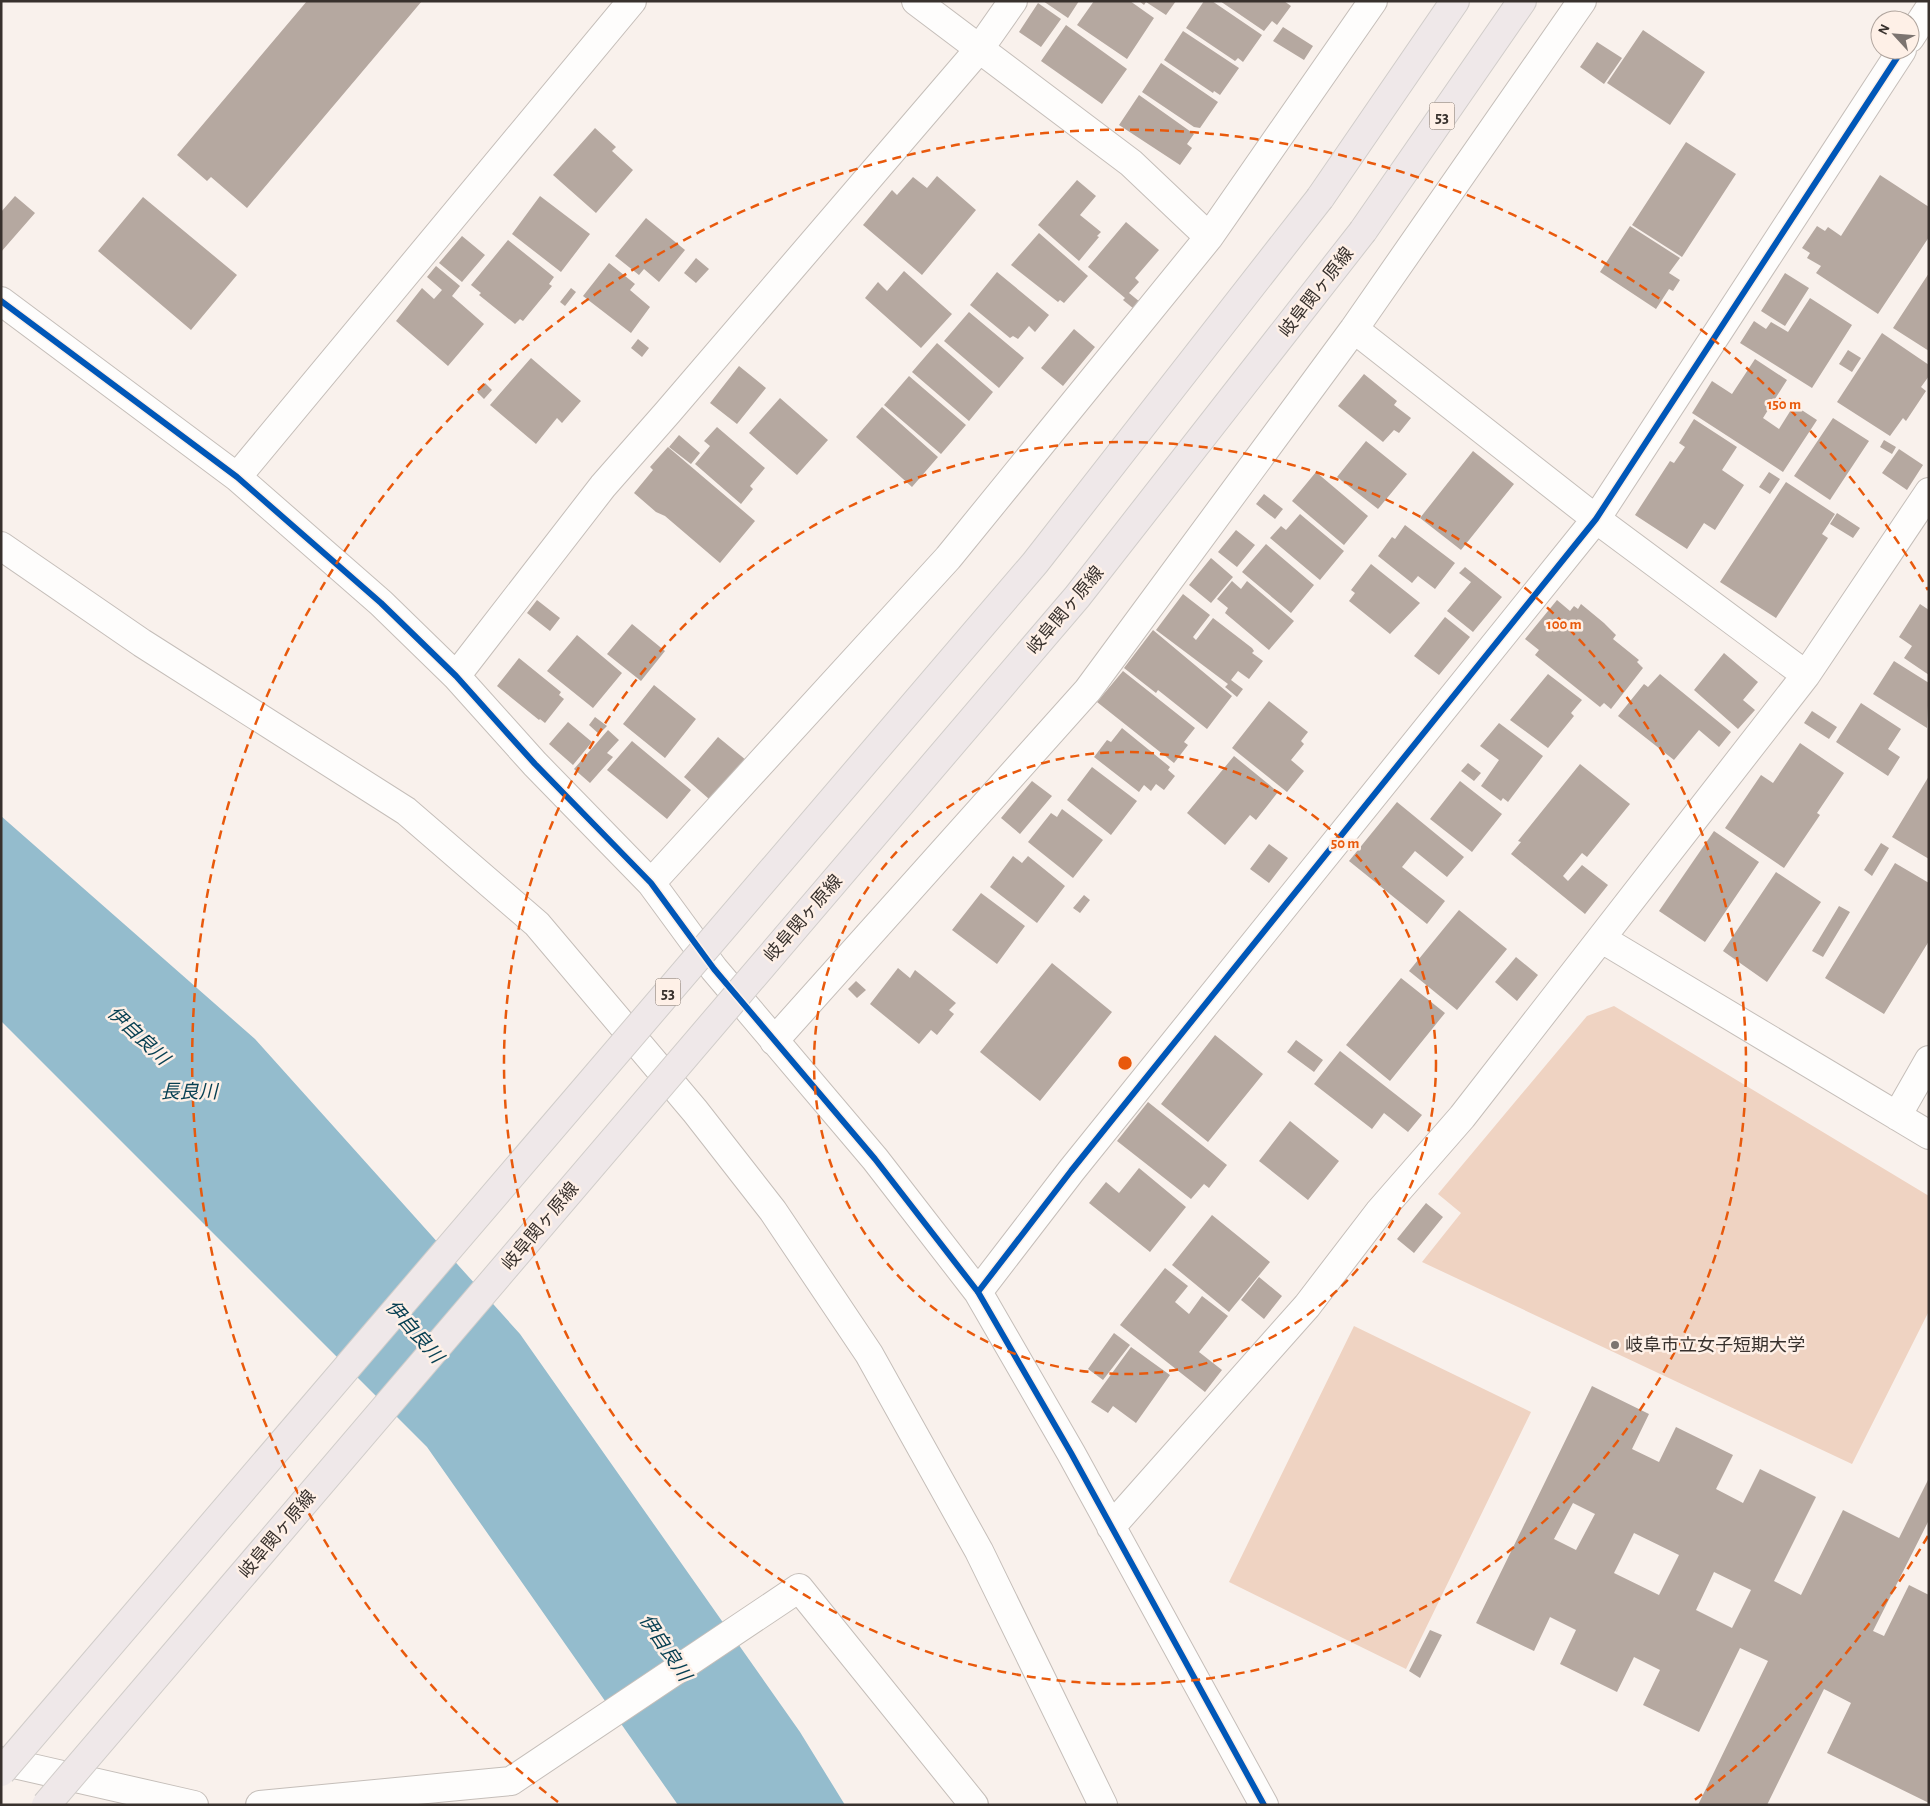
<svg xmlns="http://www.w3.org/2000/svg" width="1930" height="1806" font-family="'Alegreya Sans','Noto Sans JP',sans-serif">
	<rect width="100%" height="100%" fill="#f9f1ec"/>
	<path fill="#efd3c2" d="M1614,1006l315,190v115l-77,153 -430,-202 39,-49 -23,-19 149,-178z
		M1354,1326l177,86 -125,257 -177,-87z"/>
	<path fill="#94bccd" d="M1,816l254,223 265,295 280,398 45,73h-167l-251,-358 -426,-426z"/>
	<path fill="#b5a8a0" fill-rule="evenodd" d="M307,1h115l-175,207 -36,-31 -4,4 -30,-26z
		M1043,1h36l-11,17z
		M1094,1h36l24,17 -27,41 -50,-34z
		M1139,1h37l-10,14 -20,-13 -2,3z
		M1204,1h8l50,34 -19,27 -5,-4 -3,3 -49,-33z
		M1220,1h64l7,5 -14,19 -5,-4 -8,10z
		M1038,3l23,16 -20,28 -22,-15z
		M1066,25l61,44 -25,35 -61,-43z
		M1283,27l30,19 -9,14 -31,-19z
		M1643,30l62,42 -35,53 -63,-42z
		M1183,31l56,37 -19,27 -6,-4 -1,2 -49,-33z
		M1597,42l25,16 -18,26 -24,-17z
		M1161,63l57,39 -18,26 -6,-1 -52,-35z
		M1139,95l55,39 -7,10 5,4 -12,17 -61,-40z
		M595,128l21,19 -4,4 21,19 -37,43 -43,-38z
		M1686,142l50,32 -54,83 -50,-32z
		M1880,175l49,32v30l-51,77 -62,-41 5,-7 -14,-8 3,-5 -8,-5 15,-22 8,5 3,-4 13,9z
		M937,176l39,34 -54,65 -59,-50 29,-35 5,5 16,-18 14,11z
		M1077,180l19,16 -16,19 21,17 -4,4 2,1 -20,24 -41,-36z
		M15,196l20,17 -34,39v-40z
		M540,196l50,38 -29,38 -49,-38z
		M143,197l94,78 -46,55 -93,-79z
		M646,218l39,32 -26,32 -15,-13 -5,6 -24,-19z
		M1126,222l33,28 -24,28 4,4 -10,11 11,9 -6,7 -11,-9 2,-2 -37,-31z
		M1630,226l50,32 -11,15 11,7 -7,11 -4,-2 -13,20 -56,-37z
		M1039,233l49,43 -24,27 -4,-3 -2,2 -47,-37z
		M462,236l23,19 -23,27 -23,-19z
		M508,240l46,37 -5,7 3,2 -29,35 -3,-2 -5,5 -36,-29 2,-2 -10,-8z
		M696,258l13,11 -13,14 -12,-10z
		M609,263l26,21 -5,6 20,17 -19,26 -48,-37z
		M436,266l24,20 -8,10 32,28 -36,42 -52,-45 26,-33 12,11 8,-9 -15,-13z
		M904,271l48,43 -31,34 -56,-50 13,-16 9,9z
		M997,272l52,43 -14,17 -6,-6 -11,13 -5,-3 -3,2 -40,-33z
		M1785,273l24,15 -24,38 -24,-15z
		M1929,273v78l-36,-23z
		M571,288l5,4 -11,14 -5,-4z
		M1810,298l42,27 -40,63 -72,-45 14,-22 12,8 5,-7 17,10z
		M969,312l55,46 -25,30 -55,-47z
		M1074,329l21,18 -32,39 -22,-18z
		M1882,333l47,32v11l-8,11 5,4 -20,30 -3,-3 -13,18 -53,-34z
		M638,339l11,9 -7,9 -11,-9z
		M937,343l56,49 -24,29 -57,-49z
		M1848,350l13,8 -9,14 -13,-8z
		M531,358l50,43 -19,22 -5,-5 -21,26 -46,-39z
		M1755,359l32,21 -24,38 16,11 15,-24 23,15 -34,52 -91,-59 20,-32 20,13z
		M739,366l27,22 -29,36 -27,-21z
		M1364,374l33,27 -3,4 17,13 -12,15 -5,-3 -11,12 -45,-36z
		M909,376l57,49 -25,29 -57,-49z
		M485,383l7,7 -8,9 -7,-7z
		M780,398l48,42 -31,35 -48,-42z
		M882,407l56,50 -26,30 -56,-50z
		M1833,418l36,23 -39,59 -36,-24z
		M1694,419l43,28 -15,23 22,15 -29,45 -11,-7 -17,26 -52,-34 35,-54 4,2 11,-16 -6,-4z
		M717,427l48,41 -15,18 3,3 -12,15 -46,-40 15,-18 -6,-5z
		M679,435l21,18 -9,11 -22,-17z
		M1884,440l12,7 -4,7 -12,-7z
		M1366,441l41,33 -29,35 -41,-32z
		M668,447l87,74 -35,42 -55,-47 -9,-4 -22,-19 19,-23 -3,-3z
		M1899,449l24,16 -16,25 -25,-17z
		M1473,451l41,33 -53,66 -41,-32z
		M1316,472l52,44 -24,29 -52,-44z
		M1769,472l11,7 -10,15 -11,-7z
		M1786,482l49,32 -13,20 6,4 -52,80 -56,-36z
		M1264,494l19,15 -8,10 -19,-15z
		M1837,513l23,15 -7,10 -23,-14z
		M1300,514l44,37 -24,29 -50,-42 11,-12 5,4z
		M1405,525l50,38 -20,26 -17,-13 -6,7 -34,-27 14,-19 3,2z
		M1236,530l19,15 -18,22 -19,-15z
		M1266,544l48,41 -23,28 -49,-41z
		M1211,558l22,19 -22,26 -22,-18z
		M1371,564l49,39 -30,31 -41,-33 6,-8 -4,-3z
		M1465,567l37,30 -29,35 -26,-21 24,-29 -12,-9z
		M1232,581l9,8 6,-8 47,40 -25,29 -44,-37 3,-5 -11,-9z
		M1183,594l27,21 -17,22 3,3 17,-22 39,30 2,3 -2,2 11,8 -14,18 -11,-8 -7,9 12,9 -6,8 -12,-10 3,-3 -72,-54z
		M537,600l23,18 -10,13 -23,-18z
		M1557,600l13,11 4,-5 4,3 3,-5 23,19 12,12 -3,4 26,21 -2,2 6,6 -32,41 -7,-6 -4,4 -65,-52 4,-5 -14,-11z
		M1920,604l9,6v65l-25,-17 8,-12 -13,-9z
		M1445,617l25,20 -31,38 -25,-19z
		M632,624l33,27 -24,30 -34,-27z
		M1153,630l79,66 -25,33 -49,-39 -2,3 -32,-25z
		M577,635l45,38 -29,35 -46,-37z
		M1724,653l34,29 -15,18 12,10 -17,19 -44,-39z
		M519,658l42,34 -2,3 5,4 -19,24 -5,-4 -1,1 -42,-34z
		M1894,661l35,22 -2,45 -54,-34z
		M1123,671l72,57 -11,14 4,3 -14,18 -77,-61z
		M1548,674l34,26 -11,13 3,3 -26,32 -38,-28z
		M1660,674l71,58 -12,15 -20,-17 -25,30 -56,-44 26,-32 4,3z
		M654,685l42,34 -31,39 -42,-34z
		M1269,701l39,31 -7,9 3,3 -13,16 13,11 -17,21 -55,-44z
		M1861,703l40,26 -13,20 12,8 -12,19 -52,-34z
		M1812,711l25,16 -8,12 -25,-16z
		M595,717l12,9 -8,8 -10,-9z
		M568,722l24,20 -19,23 -24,-21z
		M1499,723l44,33 -35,46 -5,-4 -2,3 -20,-15 18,-26 -19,-14z
		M1122,728l48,39 -2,3 7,6 -11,14 -8,-6 -5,7 -7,-6 -5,7 -45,-35 13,-17 4,2z
		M608,730l11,10 -12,13 6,4 -23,26 -16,-14z
		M718,737l34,28 -35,41 -33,-29z
		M632,741l59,49 -24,29 -60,-49z
		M1800,743l44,30 -27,40 3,2 -36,53 -59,-40 36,-53 12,8z
		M1234,756l44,36 -22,28 -6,-5 -25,30 -38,-32z
		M1468,763l13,10 -7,8 -13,-10z
		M1580,764l50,40 -43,53 -5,-4 -19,23 5,5 14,-16 26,20 -23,29 -74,-60 10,-12 -3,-1z
		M1092,767l45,34 -26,34 -44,-35z
		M1929,776v83l-37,-22z
		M1032,781l20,15 -32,38 -19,-16z
		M1460,781l42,33 -30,38 -42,-33z
		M1397,802l67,55 -17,20 -32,-26 -13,16 43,34 -18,23 -78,-63z
		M1062,809l41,31 -30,38 -45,-36 23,-29 6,4z
		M1714,831l45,31 -54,80 -46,-31z
		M1881,843l8,5 -17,28 -8,-6z
		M1269,844l19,14 -19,25 -19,-14z
		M1013,856l9,7 6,-7 37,30 -28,37 -47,-36z
		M1895,863l34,20v58l-45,73 -59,-36z
		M1776,872l45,30 -54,80 -44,-31z
		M981,893l44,33 -28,38 -45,-34z
		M1084,895l6,5 -10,13 -7,-5z
		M1839,906l11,6 -27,45 -11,-6z
		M1459,910l48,39 -50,61 -48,-39z
		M1516,957l22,18 -21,26 -22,-19z
		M1052,963l60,49 -72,89 -60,-49z
		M898,968l12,10 5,-8 41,33 -7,7 5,4 -17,21 -6,-5 -12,14 -49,-40z
		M1401,978l44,35 -55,68 -44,-36z
		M856,981l10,9 -9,8 -9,-9z
		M1215,1035l48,39 -55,68 -47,-38z
		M1296,1040l27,20 -9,12 -27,-20z
		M1340,1051l82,64 -14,17 -24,-19 -12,16 -58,-45z
		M1148,1102l79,63 -18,23 -5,-4 -13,15 -74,-58z
		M1290,1121l49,40 -31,39 -49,-39z
		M1139,1168l47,39 -36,45 -61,-49 17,-21 13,11z
		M1426,1203l17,14 -29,36 -17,-14z
		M1212,1215l58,47 -41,50 -57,-47z
		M1165,1268l23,18 -13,16 14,12 13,-18 26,20 -29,36 23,18 -17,22 -85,-67z
		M1259,1277l23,19 -18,23 -23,-19z
		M1114,1333l16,12 -27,35 -15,-11z
		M1131,1347l39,28 -34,48 -23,-17 -5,7 -17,-11z
		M1592,1386l57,28 -17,35 27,13 17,-35 57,28 -17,34 27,14 17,-34 56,28 -42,84 27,14 42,-85 56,28 30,-60v42l-56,111 11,5 25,-51 20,10v208l-102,-50 24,-50 -27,-14 -57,116h-69l70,-144 -28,-13 -41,84 -56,-27 17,-35 -26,-13 -17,35 -57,-28 16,-34 -26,-13 -16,34 -58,-28zM1573,1503l22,11 -19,36 -22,-11zM1634,1533l45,22 -20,40 -45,-22zM1714,1572l37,18 -19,38 -36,-18z
		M1430,1630l12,5 -22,43 -11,-7z"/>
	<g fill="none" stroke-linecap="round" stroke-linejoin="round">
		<g stroke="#c5beb9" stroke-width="30">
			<path id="street" d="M916,1l215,162 78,74
				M1910,38l19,-29
				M1,301l236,176 144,126 75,73 79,88 116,119 63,86 161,190 103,133 93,161 193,352
				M1354,329l242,190 210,156
				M237,477l395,-476
				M1,546l141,97 264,168 131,113 158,187 78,100 96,143 110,197 124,254
				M456,676l147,-190 65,-74 312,-364 33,-47
				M651,883l297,-325 261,-321 164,-236
				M1602,939l327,196
				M774,1041l314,-351 266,-361 228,-328
				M1897,1116l32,-56
				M978,1292l93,-121 525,-652 306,-469
				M1111,1527l196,-221 72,-94 83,-95 344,-442 123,-183
				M1,1761l193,44
				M260,1805l251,-24 288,-193 175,217"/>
		</g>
		<g stroke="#d1cdca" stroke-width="30">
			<path id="primary" d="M1320,198l135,-197
				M1363,231l159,-230"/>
		</g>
		<use href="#street" stroke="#fefdfc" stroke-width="28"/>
		<use href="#primary" stroke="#efe8e9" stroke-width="28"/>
		<g stroke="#d1cdca" stroke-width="30" stroke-linecap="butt">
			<path id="primary-bridge" d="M1,1772l1034,-1209 285,-365
				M46,1805l1031,-1208 286,-366"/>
		</g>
		<use href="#primary-bridge" stroke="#efe8e9" stroke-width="28"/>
		<g stroke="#fef0e7" stroke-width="9">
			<path id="cycleway" d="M1,301l236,176 144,126 75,73 79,88 116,119 63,86 161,190 103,133 93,161 193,352
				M978,1292l93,-121 525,-652 306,-469"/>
		</g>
		<use href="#cycleway" stroke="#0057b8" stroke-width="6"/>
	</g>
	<g fill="none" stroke="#e8590c" stroke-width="2.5" stroke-dasharray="9 6">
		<circle cx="1125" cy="1063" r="311"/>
		<circle cx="1125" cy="1063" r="621"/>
		<path d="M1928 1536A932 932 0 0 1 1692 1802M558 1802A932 932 0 1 1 1928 590"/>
	</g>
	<circle fill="#7c7470" stroke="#fef0e7" stroke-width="2" cx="1615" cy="1345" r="5"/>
	<g text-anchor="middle" stroke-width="5" stroke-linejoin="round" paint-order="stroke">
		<g fill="#fef0e7" stroke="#736a65" stroke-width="1">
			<rect x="1429.5" y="102.5" width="25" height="27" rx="4"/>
			<rect x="655.5" y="978.5" width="25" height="27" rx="4"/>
		</g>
		<g font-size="16" font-weight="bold" fill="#38312d">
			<text x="1442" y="122">53</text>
			<text x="668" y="998">53</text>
		</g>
		<g font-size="18" fill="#38312d" stroke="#fef0e7">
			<text transform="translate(1316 292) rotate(-52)" y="6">岐阜関ヶ原線</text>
			<text transform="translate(1065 610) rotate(-50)" y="6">岐阜関ヶ原線</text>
			<text transform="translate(803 918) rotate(-49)" y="6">岐阜関ヶ原線</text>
			<text transform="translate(540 1226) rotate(-50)" y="6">岐阜関ヶ原線</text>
			<text transform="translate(277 1534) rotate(-50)" y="6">岐阜関ヶ原線</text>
		</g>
		<g font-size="18" fill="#38312d" stroke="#fef0e7" text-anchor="start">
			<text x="1625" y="1351">岐阜市立女子短期大学</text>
		</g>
		<g font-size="19" font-style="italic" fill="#063f52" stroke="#fef0e7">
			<text transform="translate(139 1035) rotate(43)" y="7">伊自良川</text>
			<text x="189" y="1098">長良川</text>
			<text transform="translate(415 1331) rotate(49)" y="7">伊自良川</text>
			<text transform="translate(666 1647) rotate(56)" y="7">伊自良川</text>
		</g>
	</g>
	<circle cx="1125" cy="1063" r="8" fill="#e8590c" stroke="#fef0e7" stroke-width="2.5"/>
	<g font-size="15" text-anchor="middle" font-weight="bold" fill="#e8590c" stroke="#fef0e7" stroke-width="5" stroke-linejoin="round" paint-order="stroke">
		<text x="1784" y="409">150 m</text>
		<text x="1564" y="629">100 m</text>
		<text x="1345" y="848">50 m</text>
	</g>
	<rect width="1930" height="1806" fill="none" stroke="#38312d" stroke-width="5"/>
	<g transform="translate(1895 35) rotate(296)"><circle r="24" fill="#fef0e7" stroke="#afa49d"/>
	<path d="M0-4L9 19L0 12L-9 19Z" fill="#7c7470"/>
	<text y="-8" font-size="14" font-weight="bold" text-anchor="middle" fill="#38312d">N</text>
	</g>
</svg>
